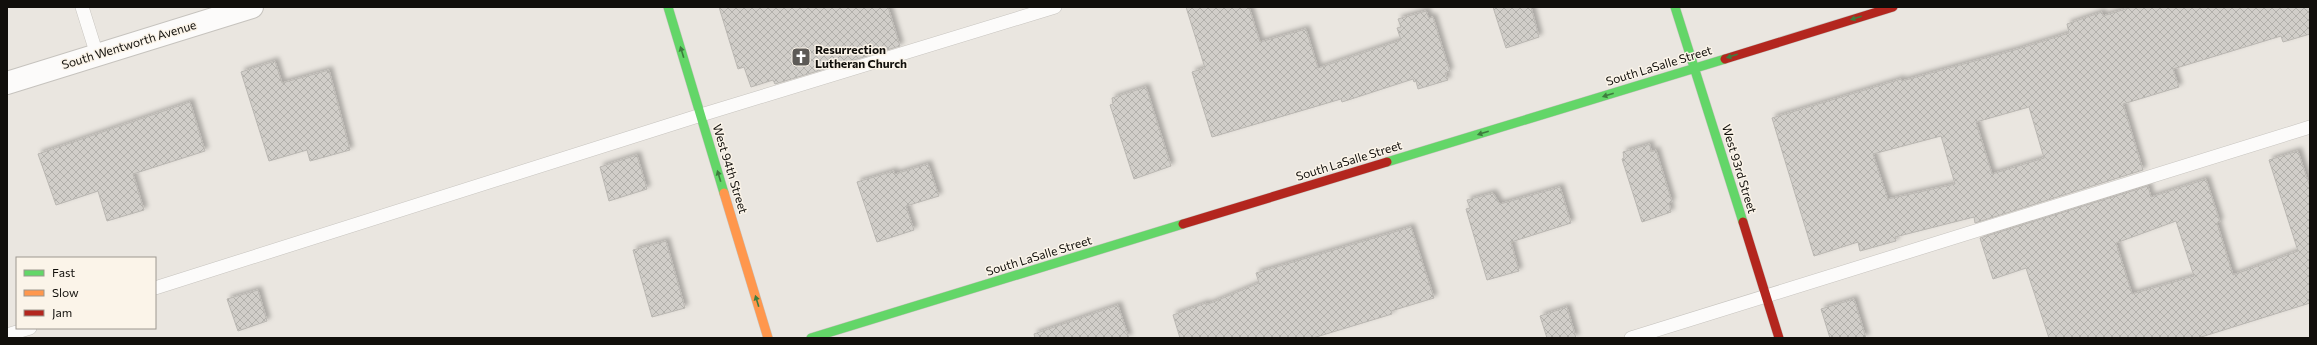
<svg xmlns="http://www.w3.org/2000/svg" width="2317" height="345" font-family="Commissioner,sans-serif">
	<defs>
		<pattern id="building-cross-hatch" width="8" height="8" patternUnits="userSpaceOnUse"><rect width="8" height="8" fill="#d1cec9"/><path d="M0 0l8 8M0 8l8-8" fill="none" stroke="#b2b0ab"/></pattern>
		<filter id="shadow"><feDropShadow dx="3.5" dy="-3.5" stdDeviation="2" flood-color="#0004"/></filter>
	</defs>
	<rect width="100%" height="100%" fill="#eae6e0"/>
	<path fill="url(#building-cross-hatch)" stroke="#bab7b2" fill-rule="evenodd" filter="url(#shadow)" d="M719,7h169l12,39 -125,38 -2,-4 -22,7 -7,-20 -6,2z
		M1186,7h63l11,35 46,-13 12,39 83,-28 -4,-12 4,-1 -3,-8 28,-8 3,7 4,-1 17,55 -5,1 3,7 -30,9 -2,-8 -2,1 -1,-3 -71,23 -1,-3 -129,38 -20,-65 13,-4z
		M1493,7h38l8,30 -33,11z
		M2132,7h178v27l-27,8 -2,-6 -108,33 6,18 -56,17 20,66 -168,53 -1,-6 -79,20 1,4 -36,10 -2,-9 -44,14 -42,-138 129,-39 1,2 116,-32 51,-16 -2,-9 35,-12 1,4zM2029,107l15,51 -52,16 -16,-52zM1941,136l14,48 -67,15 -15,-45z
		M275,61l7,22 47,-13 21,80 -40,11 -3,-11 -38,11 -28,-89z
		M1146,87l25,79 -37,13 -24,-74 3,-1 -1,-6z
		M190,102l15,49 -72,23 11,36 -37,11 -9,-30 -42,14 -18,-51z
		M1650,144l1,8 5,-2 16,52 -3,1 2,9 -29,10 -20,-63 2,-1 -1,-6z
		M2298,151l12,36v116l-112,35h-149l-23,-70 -33,11 -13,-41 168,-52 3,11 55,-18 14,43 -3,1 16,52 65,-24 -29,-91zM2176,221l18,55 -62,18 -16,-51z
		M637,155l10,34 -38,12 -9,-34z
		M928,164l11,32 -33,10 8,24 -37,12 -20,-60 37,-11 1,3z
		M1560,187l11,36 -60,19 8,29 -32,9 -21,-71 4,-1 -3,-8 26,-7 7,11z
		M1411,227l23,71 -43,13 1,3 -79,24h-133l-7,-23 33,-12v2l53,-22 -3,-10z
		M666,241l19,67 -33,9 -19,-67z
		M258,290l9,31 -29,10 -11,-32z
		M1854,299l12,39h-36l-9,-29z
		M1118,305l11,33h-94l-1,-4z
		M1567,307l9,31h-29l-7,-22z"/>
	<g fill="none" stroke-linecap="round" stroke-linejoin="round">
		<g stroke="#c6c3be" stroke-width="14">
			<path id="lane" d="M82,7l15,48
				M155,288l546,-173 354,-108
				M7,335l23,-7
				M1631,338l679,-211"/>
		</g>
		<g stroke="#c6c3be" stroke-width="24">
			<path id="street" d="M7,83l245,-76"/>
		</g>
		<g stroke="#c6c3be" stroke-width="10">
			<path id="fast" d="M668,7l56,186
				M1675,7l68,215
				M1387,162l338,-103
				M811,338l372,-114"/>
		</g>
		<g stroke="#c6c3be" stroke-width="10">
			<path id="slow" d="M724,193l44,145"/>
		</g>
		<g stroke="#c6c3be" stroke-width="10">
			<path id="jam" d="M1725,59l168,-52
				M1743,222l36,116
				M1183,224l204,-62"/>
		</g>
		<use href="#lane" stroke="#fcfbfa" stroke-width="13"/>
		<use href="#street" stroke="#fcfbfa" stroke-width="22"/>
		<use href="#fast" stroke="#63d668" stroke-width="9"/>
		<use href="#slow" stroke="#ff974d" stroke-width="9"/>
		<use href="#jam" stroke="#b3261e" stroke-width="9"/>
	</g>
	<defs><path id="oneway-solid" d="M-6-.8H1V-3.2L6.5 0L1 3.2V.8H-6Z"/></defs>
	<g fill="#3e7c3e">
		<use href="#oneway-solid" transform="translate(1856 18) rotate(163)"/>
		<use href="#oneway-solid" transform="translate(682 52) rotate(-107)"/>
		<use href="#oneway-solid" transform="translate(1732 56) rotate(163)"/>
		<use href="#oneway-solid" transform="translate(1608 95) rotate(163)"/>
		<use href="#oneway-solid" transform="translate(1483 133) rotate(163)"/>
		<use href="#oneway-solid" transform="translate(719 176) rotate(-107)"/>
		<use href="#oneway-solid" transform="translate(757 301) rotate(-107)"/>
	</g>
	<defs>
		<g id="church-square" transform="scale(1)"><rect x="-9" y="-9" width="18" height="18" rx="4" fill="#5d5a56" stroke="#fbf4e9"/><path d="M-1.2-6h2.4v3.5h3.3v2.4h-3.3V6h-2.4V-.1h-3.3v-2.4h3.3Z" fill="#fff"/></g>
	</defs>
	<g fill-rule="evenodd">
		<use href="#church-square" x="801" y="57"/>
	</g>
	<g text-anchor="middle" stroke-width="3" stroke-linejoin="round" paint-order="stroke">
		<g font-size="12" fill="#110f0b" stroke="#fbf4e9">
			<text transform="translate(129 45) rotate(-17)" y="4">South Wentworth Avenue</text>
			<text transform="translate(1659 66) rotate(-17)" y="4">South LaSalle Street</text>
			<text transform="translate(1349 161) rotate(-17)" y="4">South LaSalle Street</text>
			<text transform="translate(730 169) rotate(73)" y="4">West 94th Street</text>
			<text transform="translate(1739 169) rotate(73)" y="4">West 93rd Street</text>
			<text transform="translate(1039 256) rotate(-17)" y="4">South LaSalle Street</text>
		</g>
		<g font-size="12" font-weight="bold" fill="#110f0b" stroke="#fbf4e9" text-anchor="start">
			<text x="815" y="54">Resurrection<tspan x="815" dy="14">Lutheran Church</tspan></text>
		</g>
	</g>
	<rect width="2317" height="345" fill="none" stroke="#110f0b" stroke-width="16"/>
	<rect x="16" y="257" width="140" height="72" fill="#fbf4e9" stroke="#9d9890"/>
	<rect x="24" y="270" width="20" height="6" fill="#63d668" stroke="#9d9890"/>
	<text x="52" y="277" font-size="12" fill="#110f0b">Fast</text>
	<rect x="24" y="290" width="20" height="6" fill="#ff974d" stroke="#9d9890"/>
	<text x="52" y="297" font-size="12" fill="#110f0b">Slow</text>
	<rect x="24" y="310" width="20" height="6" fill="#b3261e" stroke="#9d9890"/>
	<text x="52" y="317" font-size="12" fill="#110f0b">Jam</text>
</svg>
